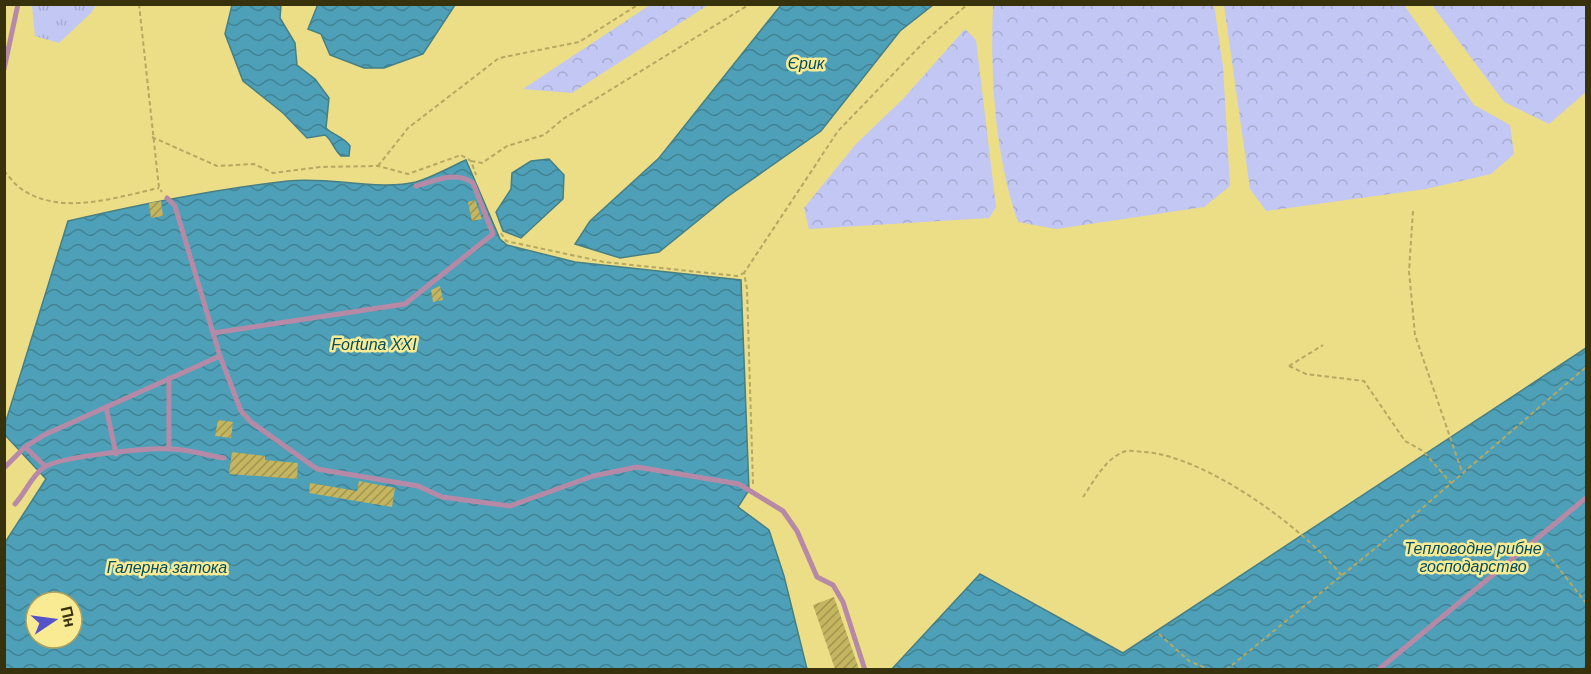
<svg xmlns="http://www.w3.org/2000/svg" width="1591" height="674" font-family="Helvetica,sans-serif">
	<defs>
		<pattern id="grass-tufts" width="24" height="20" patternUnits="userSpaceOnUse" patternTransform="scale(1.5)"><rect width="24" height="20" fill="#c2c7f4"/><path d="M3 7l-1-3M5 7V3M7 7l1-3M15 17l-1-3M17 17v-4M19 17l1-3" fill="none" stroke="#a7abd0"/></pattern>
		<pattern id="forest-crowns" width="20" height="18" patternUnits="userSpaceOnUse" patternTransform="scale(1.5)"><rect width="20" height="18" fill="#c2c7f4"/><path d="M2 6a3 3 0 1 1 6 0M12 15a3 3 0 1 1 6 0" fill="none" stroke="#a7abd0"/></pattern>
		<pattern id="water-waves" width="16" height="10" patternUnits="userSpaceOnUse" patternTransform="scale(1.5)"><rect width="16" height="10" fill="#4da0b8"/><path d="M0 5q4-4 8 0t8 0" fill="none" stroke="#418394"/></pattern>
		<pattern id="building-hatch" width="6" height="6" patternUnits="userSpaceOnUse" patternTransform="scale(1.5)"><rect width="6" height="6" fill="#c4b560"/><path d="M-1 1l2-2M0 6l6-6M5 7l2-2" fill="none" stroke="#a0944e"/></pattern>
	</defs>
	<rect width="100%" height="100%" fill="#ecdd87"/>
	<path fill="url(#grass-tufts)" d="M32,5v-1l64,1 -5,8 -32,30 -24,-7z"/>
	<path fill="url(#forest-crowns)" d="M650,5h58l-136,88 -49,-4z
		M993,5h221l9,61 7,120 -26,21 -148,22 -38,-7c-23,-66 -28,-148 -25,-217z
		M1224,5h180l70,100 36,20 4,29 -23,20 -65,15 -160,22 -16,-22z
		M1432,5h154v87l-37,32 -45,-22z
		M965,29l11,11 20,167 -7,11 -180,11 -5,-21 52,-64 47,-45z"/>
	<path fill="url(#water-waves)" stroke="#467f84" stroke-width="1.5" fill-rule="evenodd" d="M318,4h137v1l-32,49 -39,14h-20l-34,-13 -9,-21 -13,-5z
		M232,5h49l-1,13 15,25 2,22 18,14 14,19 -3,30c8,8 17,8 24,18l-1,10h-8c-8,-7 -8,-15 -16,-21l-18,3 -24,-25 -40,-32 -18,-47z
		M781,5h152l-33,26 -79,100 -94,66 -68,55 -39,6 -45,-14 15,-23 69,-63z
		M549,159l15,16 -1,24 -42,39 -18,-7 -7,-19 15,-23 1,-16 19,-12z
		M466,160l34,79 7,6 68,17 166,18 8,210 -11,17 31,23 15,46 23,93h-802l-1,-125 42,-65 -41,-44v-11l63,-203c73,-17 146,-32 220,-40 41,-5 89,10 128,1 17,-5 34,-15 50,-22zM36,602h36v36h-36z
		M1586,348v321l-695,1 89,-96 143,79z"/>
	<path fill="url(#building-hatch)" d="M475,200l7,19 -10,2 -4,-19z
		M161,201l2,15 -12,2 -2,-15z
		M440,286l3,14 -10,2 -2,-12z
		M218,420l15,2 -2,16 -16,-2z
		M232,452l33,4v4l33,3 -1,16 -68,-5z
		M359,481l36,7 -3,19 -83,-14 1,-10 47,8z
		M834,597l25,72h-24l-22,-64z"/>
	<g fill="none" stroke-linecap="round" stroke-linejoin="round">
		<path stroke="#b5a962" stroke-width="2" stroke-dasharray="4.5 3" stroke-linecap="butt" d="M139,4l20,184 3,4
			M152,137l65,29 37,-2 19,9 47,-6 58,-1 30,8 53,-19 10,6 5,14
			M471,161l11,2 25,-17 37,-11 19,-16 187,-115
			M378,166l30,-38 91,-70 80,-16 60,-38
			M4,171c5,5 10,13 16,17 40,29 96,9 139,0
			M1413,211l-4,60 6,64 47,137
			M501,233l5,8 98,21 133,14 7,-3
			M1289,366l17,8 58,7 41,60 18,10 28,32
			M1289,366l34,-21
			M753,484l-6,-195 -3,-16 94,-142 88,-91 42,-36
			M1083,497c11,-16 23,-40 43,-46 6,-1 13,1 19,1 62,5 159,76 197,124
			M1542,547l44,56
			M1159,634l30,27 22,9
			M1226,670l158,-129 202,-174"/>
		<path stroke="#b68aa6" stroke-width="5" d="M4,69l14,-65
			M167,198l8,8 45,150 21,55 10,11 66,47 101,17 24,11 68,9 83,-30 44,-9 102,17 44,27 14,20 20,46 16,8 10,17 22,68
			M213,333l192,-29 88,-70 -20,-51c-17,-13 -38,-2 -57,3
			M106,407l10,47
			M25,447l20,19
			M169,449v-71
			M4,468l21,-21 19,-12 176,-79
			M15,504c11,-12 16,-27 28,-36 16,-12 105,-20 126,-19 18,0 37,6 55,9
			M1378,670l208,-172"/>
	</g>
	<g text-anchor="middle" stroke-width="5" stroke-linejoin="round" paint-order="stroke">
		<g font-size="16" font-style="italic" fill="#034e60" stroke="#f9ea94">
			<text x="806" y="69">Єрик</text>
			<text x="374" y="350">Fortuna XXI</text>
			<text x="1473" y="554">Тепловодне рибне<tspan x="1473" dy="18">господарство</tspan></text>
			<text x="167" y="573">Галерна затока</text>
		</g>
	</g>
	<rect width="1591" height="674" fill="none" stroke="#37310c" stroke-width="12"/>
	<g transform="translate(54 620) rotate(77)"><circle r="28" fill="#f9ea94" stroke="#aba05e" stroke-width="1.5"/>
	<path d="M0-4.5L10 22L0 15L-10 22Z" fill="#5652c9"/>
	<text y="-9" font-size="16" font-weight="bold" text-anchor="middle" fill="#37310c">Пн</text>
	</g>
</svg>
